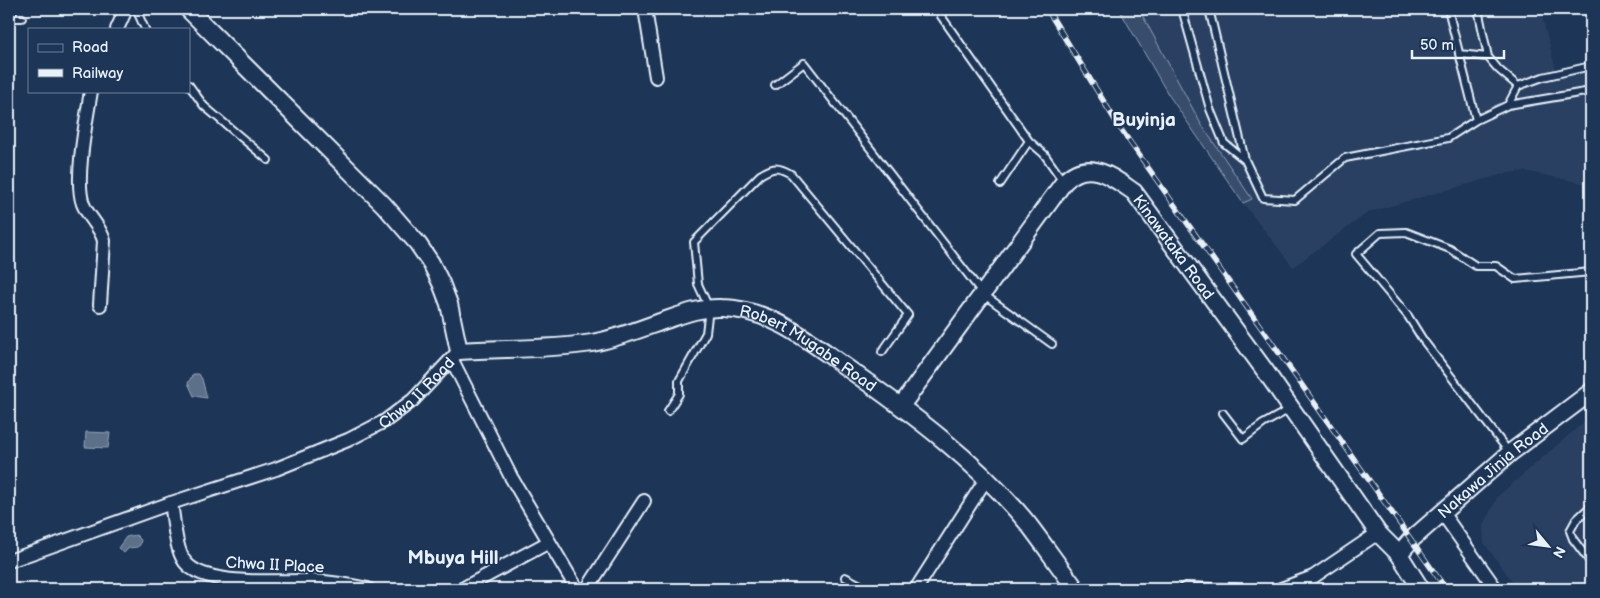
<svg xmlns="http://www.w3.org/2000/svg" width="1600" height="598" font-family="'Balsamiq Sans',sans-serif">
	<rect width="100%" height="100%" fill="#1d3557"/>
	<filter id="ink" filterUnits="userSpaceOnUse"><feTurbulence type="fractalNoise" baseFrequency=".02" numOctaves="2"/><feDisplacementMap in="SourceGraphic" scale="10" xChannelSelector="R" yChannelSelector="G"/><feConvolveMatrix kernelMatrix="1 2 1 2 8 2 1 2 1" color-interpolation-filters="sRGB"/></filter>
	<g filter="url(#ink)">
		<path fill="#2a4162" d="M1119,9h421l16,61 35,-7v122l-66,-14 -18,2 -138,39 -76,55 -50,-64 -75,-109z
			M1591,416v173h-73l-34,-46 -1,-17 15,-30z"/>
		<path fill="#374d6c" stroke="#909fb2" d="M1119,9h20l62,115 51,75 -9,4 -75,-109z"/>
		<path fill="#5d7089" stroke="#95a4b5" d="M193,374h6l3,5 5,19 -13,-2 -6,-13z
			M86,432l24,1 -2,15 -23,-1z
			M136,535l5,5 -1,5 -3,2 -8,1 -5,5 -6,-5 8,-11z"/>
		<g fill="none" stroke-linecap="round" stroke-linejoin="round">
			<g stroke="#e8f1f8" stroke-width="10">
				<path id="service" d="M136,9l9,20
					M1182,9l28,100 14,34 21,17
					M1209,9l36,151 18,38 32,2 50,-42 103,-20 28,-18 32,-15 83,-14
					M1448,9l28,111
					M1478,9l10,48 10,12 20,17
					M941,16l88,125
					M9,18h13
					M1459,54l29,3
					M189,85l15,21 64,54
					M775,85l29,-22 179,231 69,50
					M1508,105l10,-19 25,-9 48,-11
					M1000,184l29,-43 15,13 19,27
					M668,411l11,-17v-13l27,-48 3,-25 -11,-24 -4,-42 66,-67c13,-8 17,-9 31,-1l117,141 -26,37
					M1223,413l20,26 20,-15 27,-15
					M1509,452l-86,-112 -15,-24 -52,-62 24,-21 26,-1 44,17 26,17h20l19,13 76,-7
					M1591,506l-15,14 -6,11 3,8 18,24
					M845,577l23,12
					M1181,589l4,-3 55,2 2,1"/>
			</g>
			<g stroke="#e8f1f8" stroke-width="16">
				<g id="minor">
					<path d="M645,9l11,68"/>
					<path d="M117,29l9,-20"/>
					<path d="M91,91c-4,26 -17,89 -8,113 5,13 18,23 21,37l-4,64"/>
					<path d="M452,360l59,117 66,112"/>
					<path d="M171,503c3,16 4,46 14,59 20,26 96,18 126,19 19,1 38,4 57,8"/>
					<path d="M1443,514l53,75"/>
					<path id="s1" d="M9,561l162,-58 105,-34 72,-29 37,-19 28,-21 46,-49"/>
					<path d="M462,589l87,-47"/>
					<path d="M587,589l57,-88"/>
					<path d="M916,589l70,-110"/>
					<path d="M1281,589l32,-12 65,-44"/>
				</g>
			</g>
			<g stroke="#e8f1f8" stroke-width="20">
				<g id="tertiary">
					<path id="s2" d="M188,9l196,196 34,39 13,19 10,20 8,21 10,47c44,-3 90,-1 133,-8 23,-4 46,-13 68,-21 21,-7 40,-15 62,-14 47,1 85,31 121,57 67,47 134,96 186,160 16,21 31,43 47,64"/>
					<path id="s3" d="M901,406l163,-224c24,-25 48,-5 70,10l132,180 112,161 21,21 22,35"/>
					<path id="s4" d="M1399,554l12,-14 99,-87 81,-61"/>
				</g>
			</g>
			<use href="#service" stroke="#1d3557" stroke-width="6"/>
			<use href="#minor" stroke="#1d3557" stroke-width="12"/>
			<use href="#tertiary" stroke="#1d3557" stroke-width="16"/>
			<g stroke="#e8f1f8" stroke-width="5.5">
				<path id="rail" d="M1047,9l73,119 326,461"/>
			</g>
			<use href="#rail" stroke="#1d3557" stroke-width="4" stroke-dasharray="11" stroke-linecap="butt"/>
		</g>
	</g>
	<g text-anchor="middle" stroke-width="4" stroke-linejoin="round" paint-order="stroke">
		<g font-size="16" fill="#e8f1f8" stroke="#1d3557">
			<text dy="6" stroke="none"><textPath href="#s3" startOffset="424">Kinawataka Road</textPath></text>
			<text dy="6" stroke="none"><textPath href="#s2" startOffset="810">Robert Mugabe Road</textPath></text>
			<text dy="6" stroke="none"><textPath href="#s1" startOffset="444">Chwa II Road</textPath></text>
			<text dy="6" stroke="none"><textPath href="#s4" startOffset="126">Nakawa Jinja Road</textPath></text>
			<text transform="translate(275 564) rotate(3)" y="6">Chwa II Place</text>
		</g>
		<g font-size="19" font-weight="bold" fill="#e8f1f8" stroke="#1d3557">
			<text x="1144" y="126">Buyinja</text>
			<text x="453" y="564">Mbuya Hill</text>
		</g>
	</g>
	<rect width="1600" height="598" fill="none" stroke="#1d3557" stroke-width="30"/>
	<rect x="15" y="15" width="1570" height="568" fill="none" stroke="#e8f1f8" stroke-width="2" filter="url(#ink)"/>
	<rect x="28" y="28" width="162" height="65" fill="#1d3557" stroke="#6e8097"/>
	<rect x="38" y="44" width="25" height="8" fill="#1d3557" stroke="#6e8097"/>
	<text x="72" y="52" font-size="15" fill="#e8f1f8">Road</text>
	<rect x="38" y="69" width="25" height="8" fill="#e8f1f8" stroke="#6e8097"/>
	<text x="72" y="78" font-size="15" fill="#e8f1f8">Railway</text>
	<g transform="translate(1548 546) rotate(119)" stroke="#1d3557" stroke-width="4" paint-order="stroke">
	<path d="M0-4L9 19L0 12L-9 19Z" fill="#e8f1f8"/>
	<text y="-8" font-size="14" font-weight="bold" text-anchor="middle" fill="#e8f1f8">N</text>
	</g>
	<path d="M1412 50v8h92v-8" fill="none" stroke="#e8f1f8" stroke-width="2.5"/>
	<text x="1420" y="50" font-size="15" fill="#e8f1f8" stroke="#1d3557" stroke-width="4" paint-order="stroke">50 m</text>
</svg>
